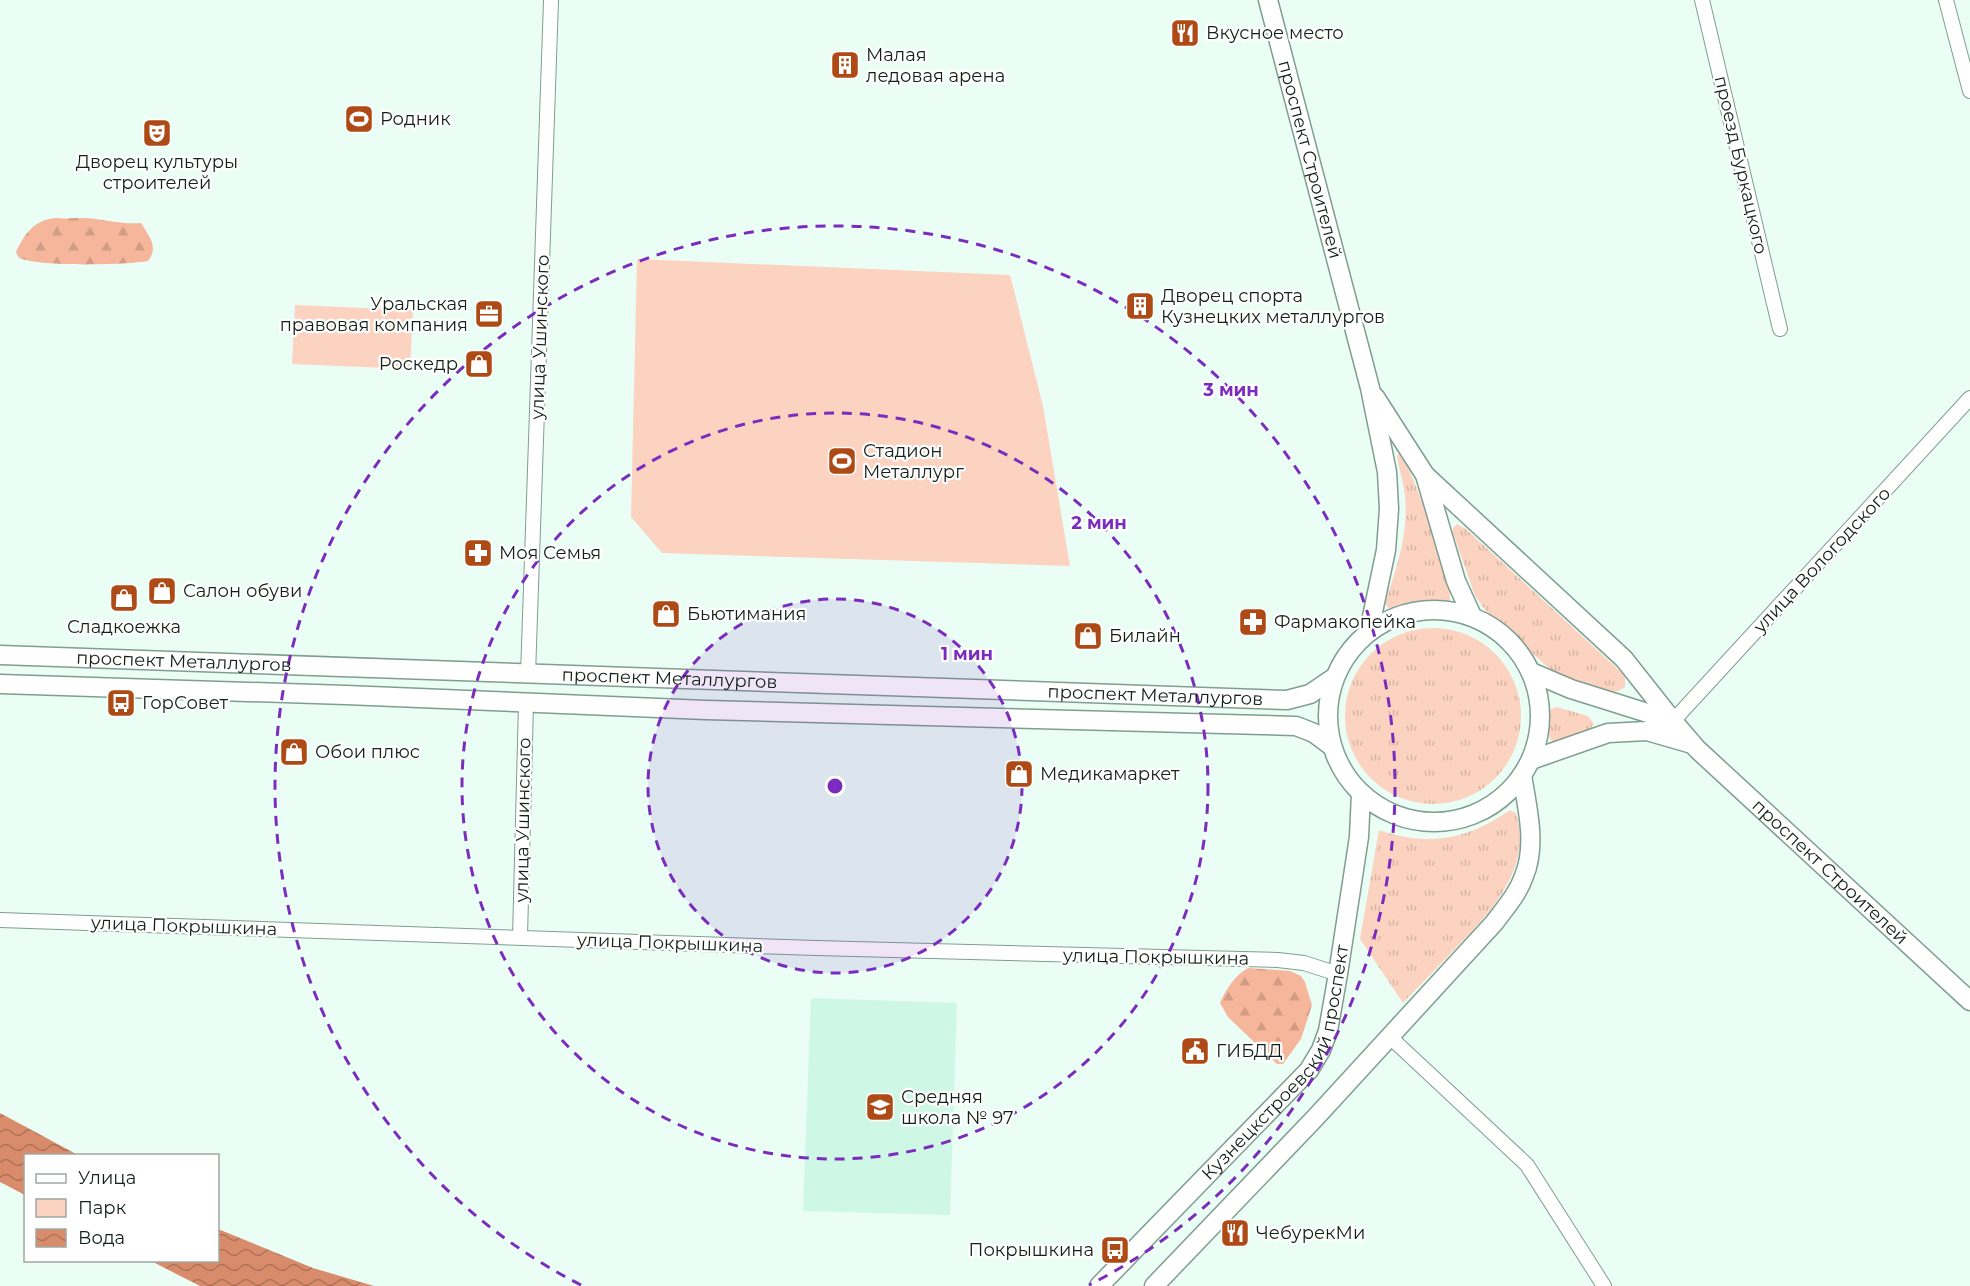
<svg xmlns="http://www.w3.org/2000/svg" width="1970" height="1286" font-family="Montserrat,sans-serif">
	<defs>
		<pattern id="grass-tufts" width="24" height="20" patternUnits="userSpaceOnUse" patternTransform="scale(1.5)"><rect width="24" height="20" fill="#fcd3c1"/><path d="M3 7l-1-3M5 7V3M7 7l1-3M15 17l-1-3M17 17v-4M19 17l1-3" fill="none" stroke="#d7b5a5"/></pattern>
		<pattern id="forest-firs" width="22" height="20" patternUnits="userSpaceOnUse" patternTransform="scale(1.5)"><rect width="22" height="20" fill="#f6b69b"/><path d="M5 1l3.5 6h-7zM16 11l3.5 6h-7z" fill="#d29c85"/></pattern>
		<pattern id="water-waves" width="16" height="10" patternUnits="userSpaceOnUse" patternTransform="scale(1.5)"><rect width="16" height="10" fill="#d98c6b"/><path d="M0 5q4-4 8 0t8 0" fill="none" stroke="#af7257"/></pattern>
	</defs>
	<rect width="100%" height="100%" fill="#eafef5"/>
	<path fill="#cef8e5" d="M811,998l146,5 -7,212 -147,-4z"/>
	<path fill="url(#grass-tufts)" d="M1398,454c16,9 44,114 52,137v11l-5,2 -33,-1 -23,6 -4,-6c11,-33 24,-71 20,-106 -1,-14 -6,-27 -8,-41z
		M1457,524l9,5 155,143 4,5v10l-7,4 -9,1 -45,-11 -10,-8 -68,-62 -11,-15 -22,-63v-5z
		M1345 716a88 88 0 1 1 176 0a88 88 0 1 1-176 0Z
		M1557,707l31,9 6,8 -7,9 -33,12 -5,-9 -1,-26z
		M1510,810l6,3c18,57 -29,103 -65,140 -16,17 -32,33 -48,50l-43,-64 19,-109c49,17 88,10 131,-20z"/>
	<path fill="url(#forest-firs)" d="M56,218c9,1 16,0 25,0 20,0 40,7 60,5 8,13 18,24 7,38 -25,4 -108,6 -129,-3l-3,-6c9,-19 18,-32 40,-34z
		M1248,968l42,3 11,5 4,6 7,23 -11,34 -18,25h-6l-49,-47 -8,-14c7,-15 14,-27 28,-35z"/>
	<path fill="#fcd3c1" d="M637,259l373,16 33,131 27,160 -408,-13 -31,-36z
		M295,305l118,5 -3,59 -118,-5z"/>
	<path fill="url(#water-waves)" d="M0,1113l78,42 -52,1 -1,39 -25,-13z
		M218,1229l95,39 61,18h-174l-49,-25 67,-1z"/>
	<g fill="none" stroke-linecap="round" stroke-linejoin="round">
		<g stroke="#7f9e90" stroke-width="16">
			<path id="street" d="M1702,0l78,329
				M1946,0l24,91
				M528,675l23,-675
				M1673,721l297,-323
				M0,920l816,28 462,12 26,3 34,11
				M520,937l6,-234
				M1390,1037l137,128 77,121"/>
		</g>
		<g stroke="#7f9e90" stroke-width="21">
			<g id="secondary">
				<path id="s1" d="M1268,0l102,388 17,84 2,37 -3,41 -17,81"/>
				<path d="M1375,397l50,78 31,106 16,35"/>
				<path id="s2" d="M1425,475l199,184 49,62 24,28 273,252"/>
				<circle cx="1434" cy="716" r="106"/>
				<path id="s3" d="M0,655l1287,45 23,-6 25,-17"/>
				<path d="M1531,672l40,17 102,32"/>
				<path d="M0,684l346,11 360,15 590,16 18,7 16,12"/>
				<path d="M1531,760l77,-27 39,-2 45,13"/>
				<path id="s4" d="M1099,1286l210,-216 12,-20 7,-19 10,-57 21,-137 2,-44"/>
				<path d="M1154,1286l162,-169 178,-194c11,-15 24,-29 30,-47 13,-31 3,-69 -2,-101"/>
			</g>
		</g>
		<use href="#street" stroke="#fff" stroke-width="14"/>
		<use href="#secondary" stroke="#fff" stroke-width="18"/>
	</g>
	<circle cx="835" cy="786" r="187" fill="#7b2cbf" fill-opacity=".12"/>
	<g fill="none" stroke="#7b2cbf" stroke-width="3" stroke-dasharray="10 8">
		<circle cx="835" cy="786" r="187"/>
		<circle cx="835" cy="786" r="373"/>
		<path d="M581 1285A560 560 0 1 1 1089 1285"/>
	</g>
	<defs>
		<g id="restaurant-square" transform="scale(1.5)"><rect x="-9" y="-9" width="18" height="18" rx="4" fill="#ae4a15" stroke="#fff"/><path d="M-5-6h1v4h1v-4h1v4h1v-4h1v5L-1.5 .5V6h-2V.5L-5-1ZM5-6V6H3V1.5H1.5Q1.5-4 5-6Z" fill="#fff"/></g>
		<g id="building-square" transform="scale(1.5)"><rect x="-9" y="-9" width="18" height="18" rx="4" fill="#ae4a15" stroke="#fff"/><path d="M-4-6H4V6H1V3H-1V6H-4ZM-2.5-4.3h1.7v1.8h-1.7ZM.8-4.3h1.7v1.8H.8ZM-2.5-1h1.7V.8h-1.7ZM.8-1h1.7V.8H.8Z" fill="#fff"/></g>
		<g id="stadium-square" transform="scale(1.5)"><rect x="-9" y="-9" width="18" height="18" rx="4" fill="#ae4a15" stroke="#fff"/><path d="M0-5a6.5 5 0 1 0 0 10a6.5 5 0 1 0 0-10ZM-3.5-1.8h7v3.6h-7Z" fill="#fff"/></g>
		<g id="theatre-square" transform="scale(1.5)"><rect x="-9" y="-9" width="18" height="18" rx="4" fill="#ae4a15" stroke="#fff"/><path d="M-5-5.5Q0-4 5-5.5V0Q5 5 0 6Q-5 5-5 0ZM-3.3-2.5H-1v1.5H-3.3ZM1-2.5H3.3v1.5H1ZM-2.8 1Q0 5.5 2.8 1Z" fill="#fff"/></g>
		<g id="office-square" transform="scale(1.5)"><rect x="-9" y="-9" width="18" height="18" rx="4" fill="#ae4a15" stroke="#fff"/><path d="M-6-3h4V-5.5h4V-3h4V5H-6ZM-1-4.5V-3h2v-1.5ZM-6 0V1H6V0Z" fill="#fff"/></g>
		<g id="shop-square" transform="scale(1.5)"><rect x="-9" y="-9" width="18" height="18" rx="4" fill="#ae4a15" stroke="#fff"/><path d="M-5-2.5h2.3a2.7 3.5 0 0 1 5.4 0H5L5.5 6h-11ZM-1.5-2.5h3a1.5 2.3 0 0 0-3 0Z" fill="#fff"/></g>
		<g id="pharmacy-square" transform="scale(1.5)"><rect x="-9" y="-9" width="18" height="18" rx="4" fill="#ae4a15" stroke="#fff"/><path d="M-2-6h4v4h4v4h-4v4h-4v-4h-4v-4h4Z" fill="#fff"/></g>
		<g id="bus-square" transform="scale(1.5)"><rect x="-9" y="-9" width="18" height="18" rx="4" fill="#ae4a15" stroke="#fff"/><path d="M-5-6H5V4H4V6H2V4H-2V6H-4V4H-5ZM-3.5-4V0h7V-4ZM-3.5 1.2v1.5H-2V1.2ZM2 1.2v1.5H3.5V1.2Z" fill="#fff"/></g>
		<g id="civic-square" transform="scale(1.5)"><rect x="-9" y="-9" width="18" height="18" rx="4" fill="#ae4a15" stroke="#fff"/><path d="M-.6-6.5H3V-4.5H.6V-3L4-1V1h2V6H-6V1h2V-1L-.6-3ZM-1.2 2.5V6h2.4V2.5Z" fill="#fff"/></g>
		<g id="school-square" transform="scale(1.5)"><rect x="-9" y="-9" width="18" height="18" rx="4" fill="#ae4a15" stroke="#fff"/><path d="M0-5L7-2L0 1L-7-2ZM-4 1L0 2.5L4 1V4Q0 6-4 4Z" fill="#fff"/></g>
	</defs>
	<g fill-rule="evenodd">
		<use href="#restaurant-square" x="1185" y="33"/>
		<use href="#building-square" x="845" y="65"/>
		<use href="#stadium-square" x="359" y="119"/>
		<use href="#theatre-square" x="157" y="133"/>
		<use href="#building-square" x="1140" y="306"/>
		<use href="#office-square" x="489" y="314"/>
		<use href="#shop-square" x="479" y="364"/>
		<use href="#stadium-square" x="842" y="461"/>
		<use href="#pharmacy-square" x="478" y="553"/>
		<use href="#shop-square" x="162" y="591"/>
		<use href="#shop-square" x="124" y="598"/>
		<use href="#shop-square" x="666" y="614"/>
		<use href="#pharmacy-square" x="1253" y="622"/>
		<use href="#shop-square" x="1088" y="636"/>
		<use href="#bus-square" x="121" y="703"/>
		<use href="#shop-square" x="294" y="752"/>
		<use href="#shop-square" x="1019" y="774"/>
		<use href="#civic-square" x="1195" y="1051"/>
		<use href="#school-square" x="880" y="1107"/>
		<use href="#restaurant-square" x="1235" y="1233"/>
		<use href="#bus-square" x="1115" y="1250"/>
	</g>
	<g text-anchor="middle" stroke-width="4.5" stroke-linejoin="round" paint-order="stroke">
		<g font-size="18" fill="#13201a" stroke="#fff" text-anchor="start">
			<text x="1206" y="39">Вкусное место</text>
			<text x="866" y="61">Малая<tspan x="866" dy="21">ледовая арена</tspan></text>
			<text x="380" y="125">Родник</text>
			<text x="157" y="168" text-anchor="middle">Дворец культуры<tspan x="157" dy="21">строителей</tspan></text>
			<text x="1161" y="302">Дворец спорта<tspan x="1161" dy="21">Кузнецких металлургов</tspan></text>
			<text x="468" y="310" text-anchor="end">Уральская<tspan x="468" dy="21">правовая компания</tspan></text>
			<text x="458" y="370" text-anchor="end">Роскедр</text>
			<text x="863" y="457">Стадион<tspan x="863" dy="21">Металлург</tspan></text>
			<text x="499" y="559">Моя Семья</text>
			<text x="183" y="597">Салон обуви</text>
			<text x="687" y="620">Бьютимания</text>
			<text x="1274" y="628">Фармакопейка</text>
			<text x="124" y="633" text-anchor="middle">Сладкоежка</text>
			<text x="1109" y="642">Билайн</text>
			<text x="142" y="709">ГорСовет</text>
			<text x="315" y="758">Обои плюс</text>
			<text x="1040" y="780">Медикамаркет</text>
			<text x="1216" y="1057">ГИБДД</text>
			<text x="901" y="1103">Средняя<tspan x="901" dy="21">школа № 97</tspan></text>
			<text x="1256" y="1239">ЧебурекМи</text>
			<text x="1094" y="1256" text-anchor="end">Покрышкина</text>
		</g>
		<g font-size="18" fill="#13201a" stroke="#fff">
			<text dy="6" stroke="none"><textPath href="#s1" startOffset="165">проспект Строителей</textPath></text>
			<text transform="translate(1741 165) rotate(77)" y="6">проезд Буркацкого</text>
			<text transform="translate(540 337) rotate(-88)" y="6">улица Ушинского</text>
			<text transform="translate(1822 560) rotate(-47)" y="6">улица Вологодского</text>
			<text dy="6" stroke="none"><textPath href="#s3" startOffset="184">проспект Металлургов</textPath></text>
			<text dy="6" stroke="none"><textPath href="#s3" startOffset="670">проспект Металлургов</textPath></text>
			<text dy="6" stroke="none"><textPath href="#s3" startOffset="1156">проспект Металлургов</textPath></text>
			<text transform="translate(523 820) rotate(-89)" y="6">улица Ушинского</text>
			<text dy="6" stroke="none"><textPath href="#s2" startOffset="568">проспект Строителей</textPath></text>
			<text transform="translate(184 926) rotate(2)" y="6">улица Покрышкина</text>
			<text transform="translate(670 943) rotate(2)" y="6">улица Покрышкина</text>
			<text transform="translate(1156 957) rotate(1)" y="6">улица Покрышкина</text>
			<text dy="6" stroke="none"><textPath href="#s4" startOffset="292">Кузнецкстроевский проспект</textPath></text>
		</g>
	</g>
	<circle cx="835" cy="786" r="9" fill="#7b2cbf" stroke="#fff" stroke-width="3"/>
	<g font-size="18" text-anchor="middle" font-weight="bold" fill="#7b2cbf" stroke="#fff" stroke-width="4.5" stroke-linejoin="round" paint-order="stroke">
		<text x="1231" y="396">3 мин</text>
		<text x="1099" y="529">2 мин</text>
		<text x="967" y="660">1 мин</text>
	</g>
	<rect x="24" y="1154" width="195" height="108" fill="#ffffff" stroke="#a1a6a3" stroke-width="1.5"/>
	<rect x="36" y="1174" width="30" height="9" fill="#ffffff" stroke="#a1a6a3" stroke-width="1.5"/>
	<text x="78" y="1184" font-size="18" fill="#13201a">Улица</text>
	<rect x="36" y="1199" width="30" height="18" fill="#fcd3c1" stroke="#a1a6a3" stroke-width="1.5"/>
	<text x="78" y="1214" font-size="18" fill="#13201a">Парк</text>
	<rect x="36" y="1229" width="30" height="18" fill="url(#water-waves)" stroke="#a1a6a3" stroke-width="1.5"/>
	<text x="78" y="1244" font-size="18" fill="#13201a">Вода</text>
</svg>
